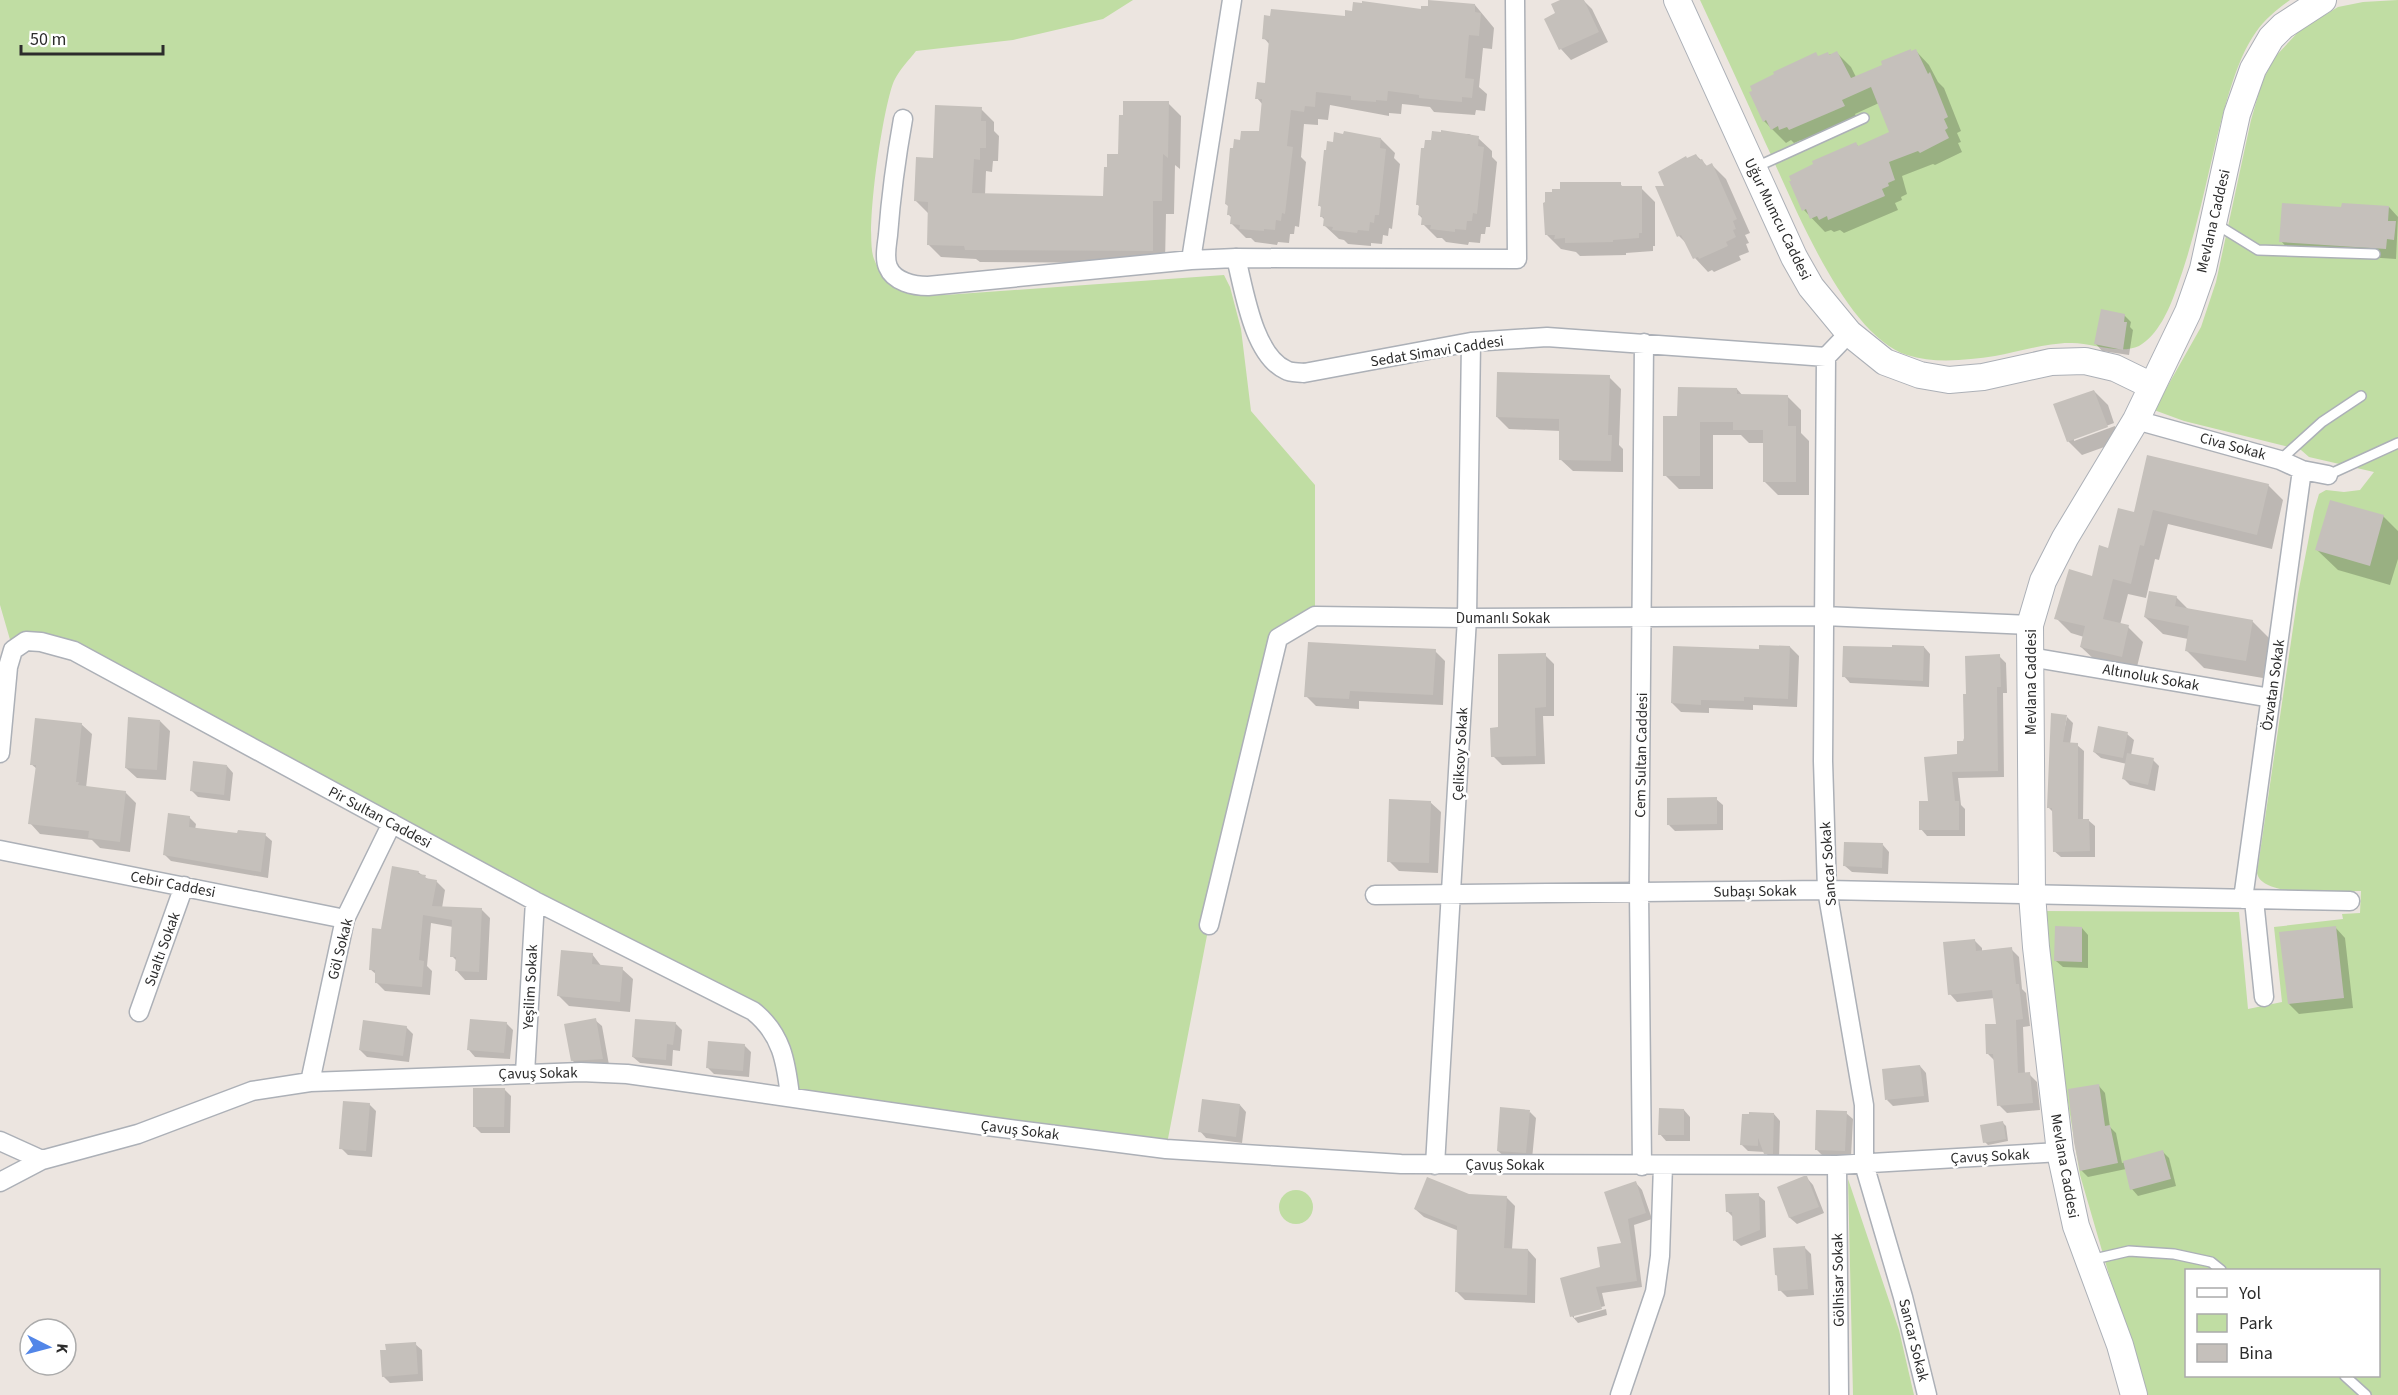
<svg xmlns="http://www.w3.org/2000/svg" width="2398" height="1395" font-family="'Source Sans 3',sans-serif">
	<rect width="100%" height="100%" fill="#ece5e0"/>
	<path fill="#c0dda3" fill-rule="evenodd" d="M0,0h1133l-30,19 -90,21 -97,11c-7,9 -17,19 -22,30 -11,25 -30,154 -20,178 4,11 15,26 26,31 13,7 31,5 45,5l279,-20 6,12 11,42 10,82 64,74v131l-37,22 -69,287 -43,224 -376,-53 -16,-65 -700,-380 -61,-1 -13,-45z
		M1700,0h590c-13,9 -25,19 -34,32 -21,29 -33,82 -42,118 -11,47 -21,94 -38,140 -7,20 -18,45 -37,56 -19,9 -47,-3 -67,-3 -22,-1 -54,9 -77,13 -28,4 -60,8 -88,-1 -63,-20 -115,-156 -142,-213 -21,-47 -43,-95 -65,-142z
		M2398,0v1395h-254l-64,-220 -24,-145 -12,-119 195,1 9,97 34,-7 -8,-75 69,-8 -1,-5 18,-1 1,-22c-22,0 -99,8 -104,-18l41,-279 16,-83 5,-17 7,-4 18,2 16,-2 14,-18 -65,-15 -8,-7 -117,-29 -30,-11 47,-83 15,-45 35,-162 11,-38 12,-24 26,-28 38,-23 25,-5zM2186,1270h192v106h-192z
		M1848,1179l51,151 15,65h-61z
		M1279 1207a17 17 0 1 1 34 0a17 17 0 1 1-34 0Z"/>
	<path fill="#0003" d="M1579,0h4l9,9 16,33 -37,18 -10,-11 -15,-30z
		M1475,5l19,23 -2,21 -9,-1 -4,39 8,7 -2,17 -9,-1 -1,5 -41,-3 -4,-5 -28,-3 -1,10 -12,-1v3l-59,-11 -2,15 -10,-1v6l-14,-1 -3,33 5,5 -7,65 -4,-1 -1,8h-4l-1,9 -11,-1 -1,3 -22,-3 -4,-4h-5l-14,-14v-6l-4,-4 1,-7 -3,-3 15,-62 19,-10 3,-27 -6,-7 9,-14 4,-39 -6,-7 82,-21z
		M1916,51l13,14 9,17 6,6 17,43 -4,2 4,9 -3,1 4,9 -27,13 -2,-1 -31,12 5,18 -6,3 1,3 -7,3 3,7 -54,23 -4,-3 -6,2 -3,-2 -6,2 -21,-22 52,-66 3,3 32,-15 -12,-29 -24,11 3,6 -54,23 -3,-3 -7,3 -3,-3 -5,3 -22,-22 55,-64 18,-4 14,14 5,10z
		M1168,103l13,13 -1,53 -5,-4 -1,49h-8l-1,49 -185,-1 -4,-3 -35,-2 -13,-13 1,-30 -14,-14 19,-41 47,-50 13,13v9l5,5 -1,25h-5l-1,11 -6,-1 -1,24 120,3 4,-30z
		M1345,133l36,6 14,14 -1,5 6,6 -8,65 -3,-1 -1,8 -5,-1 -1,9 -11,-1v3l-23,-2 -4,-4 -5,-1 -14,-13v-6l-4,-4 1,-8 -2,-2 14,-63z
		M1433,133l36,1 9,4 14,13v6l5,5 -7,65h-4l-1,7h-4l-1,9 -11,-1 -1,3 -22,-3 -4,-4h-5l-14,-14v-5l-4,-4 1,-8 -3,-3z
		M1696,155l12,12 4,-2 14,14 24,54 -5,2 4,8 -3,1 3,8 -10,4 2,4 -27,12 -2,-2 -4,2 -13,-14 -8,-14 -8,-8 -13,-48 21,-29z
		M1620,184l4,4h17l14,14v44h-2v5l-27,2v2l-46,1 -4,-4 -15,-3 -14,-14z
		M2389,207l9,10 -2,42 -105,-7 -10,-11 62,-32z
		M2124,315l7,7 -1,5 3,3 -4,25 -27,-4 -6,-7z
		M1609,377l12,12 -2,56 4,4v23l-50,-1 -13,-12 1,-28 -52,-2 -12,-12z
		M1737,389l6,7h44l14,14v23l8,8v54h-31l-14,-14 1,-38h-16l-8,-8h-28v54h-34l-14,-14 14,-57z
		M2094,391l14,14 6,18 -40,15v3l41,-15 6,15 -39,14 -14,-14z
		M2148,457l120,28 15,15 -11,49 -104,-25 -9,36 -4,-1 -9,39 -18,-4 -8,31 8,2 15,15 -7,29 -39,-9 -16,-15 3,-10 -13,-4 -15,-15 37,-41 16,-28 26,-35z
		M2383,516l15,15v28l-8,26 -52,-15 -21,-20z
		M2176,597l13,13 63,11 18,18 -7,39 -59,-10 -18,-18 2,-11 -25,-5 -18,-17z
		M1790,647l9,9 -2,51 -44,-2v5l-44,-2v5l-28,-1 -9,-9 89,-52z
		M1924,647l6,7 -1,33 -79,-4 -6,-7z
		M1435,651l10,10 -2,44 -84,-4v8l-43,-3 -10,-10z
		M1545,655l9,9v52h-11l2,48 -43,1 -9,-9 7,-27z
		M1999,656l7,7 1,30h-4l1,84 -46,1 3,27 4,4v27h-38l-6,-7 9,-26 29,-48 7,-17 2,-43z
		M2067,717l6,6 -3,21 7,1 7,6 -1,69h5l7,6v31h-34l-7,-6 -1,-39 -5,-5z
		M160,721l10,10 -4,49 -29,-2 -11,-10z
		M81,724l11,10 -6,54 39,4 11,11 -6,49 -30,-4 -8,-8 -52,-6 -10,-11 7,-54 -6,-5z
		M2127,734l7,6 -3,15 22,5 6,6 -4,25 -25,-6 -6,-6 3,-15 -26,-6 -7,-6z
		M227,766l6,7 -3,28 -32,-4 -7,-7z
		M1716,799l7,6v25l-48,1 -6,-6z
		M1430,802l11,10 -3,61 -39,-2 -10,-10z
		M189,817l7,7 -1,6 44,4 26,1 7,6 -4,37 -97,-17 -7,-7z
		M1883,845l6,7 -1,22 -36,-2 -7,-6z
		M418,872l11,8 7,1 9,9 -3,18 39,1 9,9 -3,62h-22l-8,-9v-10l-5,-5 1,-29 -22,-4 -4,43 5,5 -2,24 -45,-4 -9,-9 1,-7 -7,-6 12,-38z
		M2335,927l10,11 8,70 -54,6 -10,-10z
		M2082,928l6,7v33l-25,-1 -7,-6z
		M1974,940l8,8v4l29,-3 8,8 3,32 4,4 4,33 -7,1 2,47h4l8,8 3,28 -33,3 -8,-8 -4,-44 -7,-7 9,-29 -2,-27 -38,4 -7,-8z
		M592,954l10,13 20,2 11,10 -3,33 -61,-6 -10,-10z
		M595,1020l7,6 7,39 -30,2 -7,-7z
		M506,1023l7,7 -3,29 -35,-2 -6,-7z
		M675,1023l7,7 -2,21 -7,-1 -1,16 -32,-3 -7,-6z
		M406,1027l7,7 -4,28 -42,-5 -7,-7z
		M744,1045l7,7 -2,25 -35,-3 -6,-6z
		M1920,1066l6,7 3,29 -36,4 -6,-6z
		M2099,1086l6,7 5,34 6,6 6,30 41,-11 6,6 7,28 -38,10 -6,-7 -6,-20 -38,8 -7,-7z
		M504,1089l7,7 -1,37h-29l-7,-7z
		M369,1104l7,7 -4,46 -24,-2 -7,-7z
		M1240,1105l6,7 -4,31 -36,-5 -6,-7z
		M1684,1110l6,7v24h-24l-6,-7z
		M1530,1112l6,6 -4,41 -27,-2 -7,-6z
		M1846,1113l7,6 -2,38 -28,-1 -7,-7z
		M1774,1114l6,7 -1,39h-7l-7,-8 -17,-1 -7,-7z
		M2003,1123l3,3 2,15 -20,4 -3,-3z
		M1807,1178l6,7 11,28 -27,11 -7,-6 -11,-30z
		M1636,1183l6,7 10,29 -18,6 8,62 -40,6 3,13 -31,8v4l32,-9 1,6 -29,8 -6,-7 30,-47 21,-24 -17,-52z
		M1469,1195l38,3 8,8 -3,43 16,1 8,9 -1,44 -70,-3 -9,-9 3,-60 -35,-14 -9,-8z
		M1758,1195l7,6 1,36 -25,9 -7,-6v-22l-7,-7z
		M1804,1247l7,7 3,41 -27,2 -7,-7 -1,-13 -3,-2z
		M415,1344l7,6 1,31 -33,2 -7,-7z"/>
	<path fill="#c5c0bb" d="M1428,0l47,4v8l6,1 -2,23 -10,-1 -4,43 9,1 -2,19 -10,-1v5l-43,-4v-3l-31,-4 -1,10 -11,-1v2l-25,-2v-4l-35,-4 -1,15 -10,-1 -1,6 -13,-2 -4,36 6,1 -8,67 -3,-1 -1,8 -5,-1 -1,10 -11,-1v2l-25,-2 1,-4 -10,-1 1,-9h-4l1,-10 -3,-1 5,-56h3l1,-9 6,1 1,-9h18l3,-32h-7l2,-17 8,1 4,-43 -7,-1 2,-24 6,1 1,-7 74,7v-6l7,1 1,-9 9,1v-2l59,8v-3h7z
		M1560,0h24l15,32 -40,18 -15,-31 11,-6 -4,-9z
		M1911,49v2l5,-2 12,25 2,-2 18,45 -4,2 4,9 -3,2 4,8 -29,15 -2,-2 -29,11 6,18 -7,3 1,3 -7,3 3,7 -57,24 -1,-4 -8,4 -2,-4 -7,3 -4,-10 -4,2 -13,-30h2l-2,-5 24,-12 -1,-3 44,-19 2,4 31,-14 -18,-45 -29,13 3,6 -56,24 -2,-3 -8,3 -1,-4 -7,4 -5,-10 -3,2 -14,-30 3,-1 -2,-5 24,-12 -1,-2 43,-20 2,4 10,-4 1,3 8,-4 14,27 31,-13 -1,-4z
		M1123,101h46l-1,57 -5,-4 -1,47h-9v50l-188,-1 -1,-4 -37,-1 1,-43 -14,-1 2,-44 17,1 2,-53 47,2 -1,14h5v27h-6v12l-6,-1 -2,34 131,3 1,-29h3v-13h11l1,-39h4z
		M1441,130l38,6 -1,10 6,1 -7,67 -4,-1 -1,8h-5l-1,9 -11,-1v3l-25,-3 1,-4h-10l1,-9 -4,-1 1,-10h-3l5,-57h3l1,-8h6l1,-9 9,1z
		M1344,131l37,7 -1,10 6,1 -7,66h-4l-1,8 -4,-1 -1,9 -11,-1 -1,3 -25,-3 1,-3 -10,-1 1,-9h-4l1,-11h-3l6,-56h2l1,-9 6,1 1,-10 9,2z
		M1696,154l3,6 3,-1 4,7 6,-3 25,56 -4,2 3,8 -3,1 3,7 -10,5 2,4 -29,13 -1,-2 -5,2 -12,-24 -4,2 -22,-51h9l-6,-14 28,-16 1,2z
		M1560,182h61v4h21v47h-3v5l-26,2v2l-48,1v-5l-11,1 1,-4h-10l-2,-32 2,-1v-10h7v-3h8z
		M2282,203l59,4 1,-4 47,3 -1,15h8l-2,19 -7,-1 -1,10 -107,-7z
		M2101,309l24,5 -1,8h3l-4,28 -29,-6z
		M1497,372l113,3 -2,60h4l-1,26 -52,-1v-41l-63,-2z
		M1678,387l59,1v6l51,1v31h8v56h-33v-52h-30v-8h-33v54h-37v-60h14z
		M2094,390l14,37 -41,15 -14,-38z
		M2147,455l122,29 -12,51 -104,-25 -9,36 -4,-1 -9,39 -18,-5 -10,40 26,6 -7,32 -42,-10 5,-21 -31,-7 15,-50 23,7 7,-31 9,3 10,-40 16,4z
		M2330,500l54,15 -14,51 -55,-16z
		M2149,591l28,5 -2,10 78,14 -7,41 -61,-10 4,-25 -45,-9z
		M1308,642l128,7 -3,46 -83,-4 -1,8 -45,-2z
		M1759,645l31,1 -2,53 -44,-2v4l-43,-1v5l-30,-2 2,-57 86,3z
		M1892,645l32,1 -1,35 -81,-4 1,-31 49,1z
		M1546,653v54l-11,1 1,48 -45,1 -1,-29 8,-1v-73z
		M2000,654l1,33h-4l1,84 -46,1 3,29h4v29h-40v-29h9l-4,-44 33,-3v-13h6l1,-3 -1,-44h3l-1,-38z
		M2051,713l16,2 -4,27 15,1v76h11l1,32 -37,1 -1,-44h-5z
		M128,717l32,3 -3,50 -32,-2z
		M35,718l47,5 -6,59h3l-1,3 48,6 -6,51 -32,-4 1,-7 -61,-7 8,-59h-6z
		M2098,726l30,6 -5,26 -30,-6z
		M2127,753l27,5 -6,27 -26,-6z
		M193,761l34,4 -3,30 -34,-4z
		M1717,797v27l-50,1v-27z
		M1389,799l42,2 -2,62 -42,-1z
		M168,813l22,3 -1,11 48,6 1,-3 28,3 -5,39 -98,-17z
		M1844,842l39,1 -1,25 -39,-2z
		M392,866l27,5 -1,3 8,1 -1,3 12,2 -5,26 50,2 -3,64 -24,-1 1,-14h-6l2,-37 -29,-5 -4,45 5,1 -2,26 -47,-4v-13h-6l3,-42 9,1z
		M2055,926l27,1v35l-28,-1z
		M2336,926l8,72 -56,6 -9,-72z
		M1975,939l1,12 36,-4 4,37h3l4,35 -7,1 2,53 12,-1 3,31 -36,3 -4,-52h-7l-1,-30h11l-4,-34 -44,5 -5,-53z
		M561,950l32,3 -1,11 31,3 -3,35 -63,-6z
		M596,1018l7,41 -32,2 -7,-37z
		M470,1019l37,3 -3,31 -37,-3z
		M635,1019l41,3 -3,23 -6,-1 -1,16 -34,-3z
		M363,1020l44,6 -4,30 -44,-6z
		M708,1041l37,3 -2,27 -37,-3z
		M1920,1065l4,31 -39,4 -3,-31z
		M2099,1084l6,42 5,-1 8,38 -38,8 -6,-29 -6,-53z
		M473,1088h32l-1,39h-31z
		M1202,1099l38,5 -4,33 -38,-5z
		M343,1101l27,2 -4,48 -27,-2z
		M1500,1107l30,3 -4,43 -29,-2z
		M1659,1108l25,1v26h-26z
		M1816,1110l31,1 -2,40 -30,-1z
		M1749,1112l25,1 -1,41h-9l-6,-16v8l-18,-1 2,-31h7z
		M2003,1121l3,18 -23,4 -3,-18z
		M2163,1150l8,29 -41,11 -7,-29z
		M1804,1176h3l12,31 -30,11 -12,-31z
		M1427,1177l42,17 38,2 -3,52 24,1 -1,46 -72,-3 2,-66 -43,-17z
		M1636,1181l10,32 -18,6 9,62 -41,6 6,22 -32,8 -10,-39 40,-11 -3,-20 24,-4 -17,-51z
		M1759,1193l1,37 -27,11 -1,-29h-6l-1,-18z
		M1805,1246l3,43 -30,2 -1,-16h-2l-2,-27z
		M416,1342l2,32 -36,3 -2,-27h6l-1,-6z"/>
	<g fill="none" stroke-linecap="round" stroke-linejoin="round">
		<g stroke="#acb0b7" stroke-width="12">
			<path id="lane" d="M1754,168l110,-50
				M2216,224l42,26 117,4
				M2280,460l42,-38 39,-26
				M2328,475l70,-32
				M2090,1260l39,-9 45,3 37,8 10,8
				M2345,1376l21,19"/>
		</g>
		<g stroke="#acb0b7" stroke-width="21">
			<path id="street" d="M1232,0l-41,260 45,-2 281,1 -2,-259
				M903,119c-7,39 -12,76 -15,116 -1,9 -4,23 0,32 6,15 26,19 40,19l263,-26
				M1236,258c8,31 17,97 50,112 5,3 12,2 18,3l167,-31 76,-5 279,20 23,-24
				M1826,357l-3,404 4,129 37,215v59l39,133 24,98
				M2136,420l144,40 22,10 26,5
				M2030,657l241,41
				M0,753l8,-86 5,-17 13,-9 15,1 33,9 461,250 218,110c29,23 33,51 37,85
				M0,850l345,69
				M1375,895l452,-5 523,11
				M2243,899l59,-429
				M2254,900l10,97
				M1209,925l69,-287 37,-22 152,2 357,-2 206,9
				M139,1012l45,-126
				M525,1073l10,-172
				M310,1082l35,-163 47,-96
				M0,1141l42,19
				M1435,1165l32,-547 4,-276
				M1837,1165l2,230
				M1642,1166l-3,-274 5,-549
				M0,1182l42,-22 96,-26 114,-43 58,-9 271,-10 46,2 43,6 317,46 179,23 235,15 436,1 223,-13
				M1620,1395l35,-103 5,-36 3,-91"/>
		</g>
		<g stroke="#acb0b7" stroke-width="28">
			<path id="secondary" d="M1677,0l117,257 17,30 38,46 36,29 35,13 29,5 34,-3 68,-15 34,-1 30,7 37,18
				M2134,1395l-14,-50 -44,-119 -16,-74 -24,-205 -4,-53 -2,-269 13,-44 22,-43 71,-118 52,-108 15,-43 34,-155 16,-45 18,-31 12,-12 40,-26"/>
		</g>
		<use href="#lane" stroke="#fff" stroke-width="9"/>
		<use href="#street" stroke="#fff" stroke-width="18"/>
		<use href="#secondary" stroke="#fff" stroke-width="26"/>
	</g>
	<g text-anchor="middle" stroke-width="5" stroke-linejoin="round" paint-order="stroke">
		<g font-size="15" fill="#2c2c2c" stroke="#fff">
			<text transform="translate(1778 219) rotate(64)" y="5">Uğur Mumcu Caddesi</text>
			<text transform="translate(2213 221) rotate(-77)" y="5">Mevlana Caddesi</text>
			<text transform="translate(1437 351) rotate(-9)" y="5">Sedat Simavi Caddesi</text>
			<text transform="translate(2233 446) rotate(15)" y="5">Civa Sokak</text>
			<text x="1503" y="623">Dumanlı Sokak</text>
			<text transform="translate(2151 677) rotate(10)" y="5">Altınoluk Sokak</text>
			<text transform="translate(2031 682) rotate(-90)" y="5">Mevlana Caddesi</text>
			<text transform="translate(2273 685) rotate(-82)" y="5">Özvatan Sokak</text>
			<text transform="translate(1460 754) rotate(-87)" y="5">Çeliksoy Sokak</text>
			<text transform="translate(1641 755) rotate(-89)" y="5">Cem Sultan Caddesi</text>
			<text transform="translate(380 817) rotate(28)" y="5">Pir Sultan Caddesi</text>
			<text transform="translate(1828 864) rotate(-94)" y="5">Sancar Sokak</text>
			<text transform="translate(173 884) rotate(11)" y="5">Cebir Caddesi</text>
			<text transform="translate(1755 891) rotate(-1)" y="5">Subaşı Sokak</text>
			<text transform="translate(162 949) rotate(-70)" y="5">Sualtı Sokak</text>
			<text transform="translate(340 949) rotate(-76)" y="5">Göl Sokak</text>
			<text transform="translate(530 987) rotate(-87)" y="5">Yeşilim Sokak</text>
			<text transform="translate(538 1073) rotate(-1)" y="5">Çavuş Sokak</text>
			<text transform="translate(1020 1130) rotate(7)" y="5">Çavuş Sokak</text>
			<text transform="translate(1990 1156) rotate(-3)" y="5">Çavuş Sokak</text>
			<text x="1505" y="1170">Çavuş Sokak</text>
			<text transform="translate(2065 1166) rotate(80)" y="5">Mevlana Caddesi</text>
			<text transform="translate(1838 1280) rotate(-91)" y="5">Gölhisar Sokak</text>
			<text transform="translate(1914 1340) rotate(76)" y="5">Sancar Sokak</text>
		</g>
	</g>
	<rect x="2185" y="1269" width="195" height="108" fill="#ffffff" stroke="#ababab" stroke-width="1.5"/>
	<rect x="2197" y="1288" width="30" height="9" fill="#ffffff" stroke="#ababab" stroke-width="1.5"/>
	<text x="2239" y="1299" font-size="18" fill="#2c2c2c">Yol</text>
	<rect x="2197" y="1314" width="30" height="18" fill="#c0dda3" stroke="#ababab" stroke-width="1.5"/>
	<text x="2239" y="1329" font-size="18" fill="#2c2c2c">Park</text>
	<rect x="2197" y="1344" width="30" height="18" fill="#c5c0bb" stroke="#ababab" stroke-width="1.5"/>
	<text x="2239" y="1359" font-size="18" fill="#2c2c2c">Bina</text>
	<g transform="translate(48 1347) rotate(96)"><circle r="28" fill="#ffffff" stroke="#ababab" stroke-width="1.5"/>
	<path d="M0-4.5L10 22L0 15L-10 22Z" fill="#5286e8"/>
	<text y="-9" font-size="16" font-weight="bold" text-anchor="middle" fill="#2c2c2c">K</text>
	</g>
	<path d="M21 45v9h142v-9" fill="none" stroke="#2c2c2c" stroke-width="3"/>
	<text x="30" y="45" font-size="18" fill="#2c2c2c" stroke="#ffffff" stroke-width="4.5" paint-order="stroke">50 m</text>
</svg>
